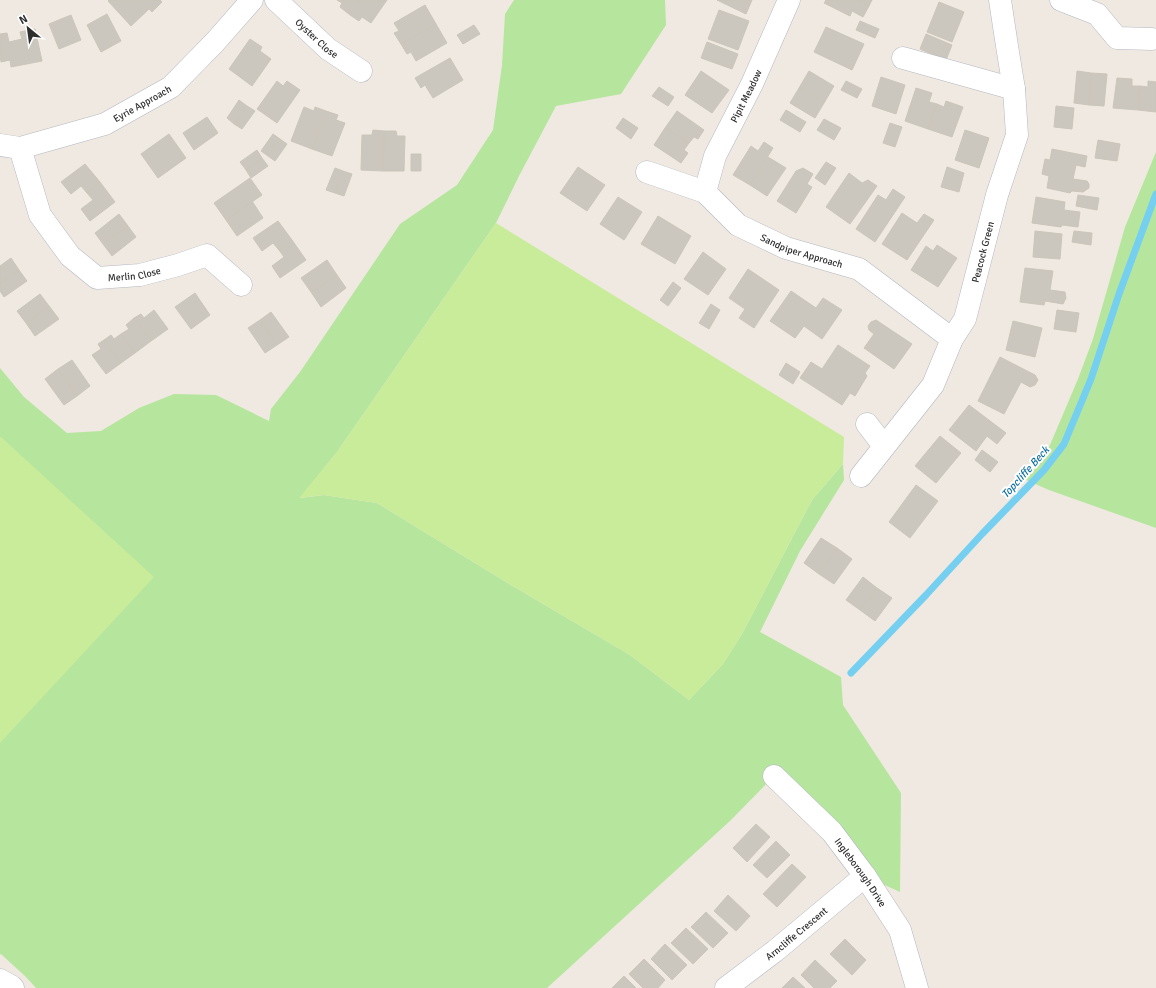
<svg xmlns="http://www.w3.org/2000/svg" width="1156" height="988" font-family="Signika,sans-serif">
	<rect width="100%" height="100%" fill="#efe9e1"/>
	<path fill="#b6e59e" d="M514,0h151l1,25 -45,69 -65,12 -37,70 -23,47 -159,229 -37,46 24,-3 53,8 129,79 124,73 59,45 34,-36 19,-30 70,-134 31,-36 1,16 -44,71 -40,81 81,45 2,28 58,88 -1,99 -35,-16 -91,-100 -43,44 -184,168h-511l-10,-11 -24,-22 -2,-1v-586l24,29 43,36 34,-2 38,-23 35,-14 42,1 53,26 2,-12 29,-37 100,-148 57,-39 36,-55 9,-65 3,-51z
		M1156,152v376l-107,-38 -25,-11 20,-20 34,-80 15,-40 32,-112z"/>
	<path fill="#c9ec9a" d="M496,223l348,214 -1,27 -31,36 -70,134 -19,30 -34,36 -59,-45 -124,-73 -129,-79 -53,-8 -25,3 38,-46z
		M1,437l153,140 -154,166v-305z"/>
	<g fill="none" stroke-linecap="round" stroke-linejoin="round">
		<path stroke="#75cff0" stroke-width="7" d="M851,673l75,-78 56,-61 62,-64 20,-26 27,-65 28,-85 37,-100"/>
	</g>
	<path fill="#cbc7bf" stroke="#cbc5ba" d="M109,0h51l2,2 -10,10 -3,-3 -18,17 -23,-25z
		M337,0h23l-10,15 -10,-8 2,-4z
		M360,0h27l-16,23 -9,-6 -3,4 -9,-6z
		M717,0h35l-6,14z
		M826,0h30l13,6 -6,11 -11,-6 -2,5 -26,-13z
		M856,0h16l-3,6z
		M939,2l25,10 -12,30 -25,-10z
		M425,5l11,19 -35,20 -7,-11 5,-2 -5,-8z
		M719,10l30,11 -11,29 -30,-11z
		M107,14l14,27 -20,11 -14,-27z
		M71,15l10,25 -22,9 -10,-25z
		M860,21l19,8 -4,9 -19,-8z
		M436,24l11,19 -31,18 -5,-9 -4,2 -6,-10z
		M474,25l6,9 -17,10 -6,-9z
		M826,27l38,17 -12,26 -38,-18z
		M35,29l7,32 -31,6 -1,-7 -9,2 -1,-7v-21l7,-1 2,9 13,-3 -2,-7z
		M926,34l26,11 -6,15 -26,-11z
		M250,39l12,8 -2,4 11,8 -19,27 -23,-17z
		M707,42l31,12 -6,15 -31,-11z
		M450,58l13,22 -30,18 -8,-13 -4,3 -6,-10z
		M701,71l28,19 -17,23 -27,-18z
		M809,71l25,15 -10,17 -25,-15z
		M1077,71l14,2 -2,32 -15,-2z
		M1091,73l16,1 -3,32 -15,-1z
		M881,77l24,8 -9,29 -24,-8z
		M1117,78l15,1v7h8l-2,24 -25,-2z
		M277,81l6,5 4,-5 13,9 -23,33 -20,-14z
		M846,81l16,8 -5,9 -16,-8z
		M1148,81l8,1v30l-18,-2 2,-24 8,1z
		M659,87l15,10 -6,9 -16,-10z
		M799,88l25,15 -9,15 -25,-15z
		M916,88l16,5 -3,9 8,2 -9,25 -23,-8z
		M239,100l8,6 -13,18 -7,-6z
		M946,101l17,6 -11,30 -24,-8 9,-25 7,3z
		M247,106l8,5 -13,18 -8,-5z
		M1056,106l18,2 -2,21 -18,-2z
		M304,107l10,4 1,-4 11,4 -14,38 -21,-8z
		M786,110l20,12 -6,10 -20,-12z
		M326,111l12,4 -2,5 9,3 -13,33 -20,-7z
		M677,111l27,19 -6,9 -4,-2 -5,6 -24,-15z
		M207,117l11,16 -24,17 -11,-17z
		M623,118l15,10 -7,11 -15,-11z
		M824,119l17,9 -7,12 -17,-10z
		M890,123l12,4 -7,20 -12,-4z
		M665,128l24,15 -5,7 4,3 -7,10 -27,-18z
		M373,130l11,1 -1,40 -22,-1 1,-35h10z
		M965,130l24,8 -10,30 -24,-8z
		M384,131h12l1,5h8l-1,35h-21z
		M169,134l17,24 -28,20 -17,-24z
		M273,134l7,5 -12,17 -7,-5z
		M280,139l7,5 -12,17 -7,-5z
		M1098,140l22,4 -3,17 -22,-3z
		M764,142l9,6 -23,37 -17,-10 18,-29 7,5z
		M1052,149l35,7 -2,11 -9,-2 -3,14 14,2 2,3v4l-6,4 -11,-1 -2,2 -23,-5 2,-12 -7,-2 3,-15 5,1z
		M257,150l5,8 -16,12 -6,-8z
		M411,154h10v17h-10z
		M768,157l18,11 -19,28 -17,-11z
		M262,158l6,8 -17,12 -5,-8z
		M826,162l10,6 -11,17 -10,-7z
		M85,164l15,18 -13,11 -6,-7 -10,8 -10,-12z
		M578,167l27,18 -18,26 -27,-18z
		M947,167l17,6 -5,19 -18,-5z
		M335,168l8,3 -8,22 -9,-3z
		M803,168l10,6 -6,10 5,3 -16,26 -19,-12 19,-30z
		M343,171l9,3 -8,22 -9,-3z
		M849,173l13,10 6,-3 9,6 -27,38 -24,-17z
		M250,178l12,17 -36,25 -12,-17z
		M100,182l15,20 -25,19 -9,-12 12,-9 -6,-7z
		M893,189l12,8 -30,45 -19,-13 22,-34 8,5z
		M1078,195l21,3 -2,12 -21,-4z
		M618,197l24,15 -18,28 -24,-16z
		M1036,197l29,5 -1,8 16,2 -2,15 -16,-2 -1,2 -29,-4z
		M252,201l11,17 -26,18 -11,-16z
		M902,213l15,10 7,-9 10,6 -27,40 -25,-16z
		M119,214l9,12 -25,18 -8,-11z
		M658,216l33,20 -16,28 -34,-20z
		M278,221l14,19 -13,10 -6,-7 -11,8 -9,-13z
		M128,226l8,11 -24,19 -9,-12z
		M1035,231l27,3 -2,25 -27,-2z
		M1074,231l18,2 -1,12 -19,-3z
		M292,240l14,20 -26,18 -8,-12 12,-9 -5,-7z
		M937,245l20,13 -19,29 -27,-17 15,-24 7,5z
		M703,252l23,17 -18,26 -24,-16z
		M11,258l8,12 -19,14v-18z
		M327,260l10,15 -26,17 -10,-14z
		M1025,268l28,3 -3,19 15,2 1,6 -3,6 -18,-3 -1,4 -24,-3z
		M748,269l31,21 -25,38 -15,-10 6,-9 -16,-11z
		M19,270l8,11 -23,16 -4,-6v-7z
		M337,275l9,13 -25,19 -10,-15z
		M673,282l8,6 -13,18 -8,-6z
		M791,291l25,17 7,-10 19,12 -20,29 -18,-13 -9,12 -25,-17z
		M195,293l15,22 -19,14 -16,-22z
		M40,294l9,12 -23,17 -9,-12z
		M711,304l9,6 -11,19 -10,-6z
		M49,306l10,13 -24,17 -9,-13z
		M154,310l14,19 -17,12 -17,-23 7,-4 3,4z
		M1057,310l22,3 -3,19 -22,-3z
		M271,312l18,25 -12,8 -17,-25z
		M134,318l17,23 -16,12 -14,-19 8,-5 -3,-4z
		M260,320l17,25 -12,8 -17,-25z
		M876,320l36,24 -18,25 -30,-21 10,-14 -5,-4 -1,-4 3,-4z
		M1013,321l29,7 -7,29 -29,-7z
		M121,334l14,19 -14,10 -17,-23 7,-5 3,4z
		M104,340l17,23 -15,11 -14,-19 9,-6 -3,-5z
		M838,345l32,21 -5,7 2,3 -12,20 -5,-3 -8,12 -42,-27 11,-16 11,7z
		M1000,357l35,18 3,5 -3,5 -5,2 -9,-5 -17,32 -26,-13z
		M72,360l18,26 -13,10 -19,-27z
		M786,363l14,9 -7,12 -14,-9z
		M58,369l19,27 -13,9 -19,-26z
		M969,405l37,28 -9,11 -10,-8 -11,15 -27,-21z
		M940,436l21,17 -25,30 -21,-17z
		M982,450l16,12 -8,10 -15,-12z
		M916,485l22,16 -28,37 -21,-16z
		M821,538l16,10 -18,26 -15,-11z
		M837,548l15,11 -18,25 -15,-10z
		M863,577l14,11 -17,22 -14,-10z
		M877,588l15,10 -17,23 -15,-11z
		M756,824l14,13 -23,25 -14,-14z
		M776,841l14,14 -23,23 -14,-13z
		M792,864l14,13 -29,30 -14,-13z
		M728,895l22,21 -14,15 -22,-20z
		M706,912l22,21 -15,15 -22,-21z
		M686,928l22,21 -15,15 -22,-21z
		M845,939l21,21 -14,15 -22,-21z
		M665,944l22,21 -15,15 -21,-21z
		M644,959l21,21 -7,8h-15l-14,-14z
		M815,960l22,21 -7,7h-16l-13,-13z
		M624,976l12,12h-24z
		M793,977l12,11h-23z"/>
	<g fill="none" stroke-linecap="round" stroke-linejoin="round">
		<g stroke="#b4b7c1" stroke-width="23">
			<g id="minor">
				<path id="s1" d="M276,0l52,49 33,22"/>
				<path d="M1061,0l36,14 20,24 35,1"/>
				<path d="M903,58l111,31"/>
				<path id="s2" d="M0,145l20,3 85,-24 66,-37 44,-45 37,-42"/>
				<path id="s3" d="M20,148l20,67 30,41 27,22 43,-3 38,-10 29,-10 34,30"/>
				<path id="s4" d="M647,172l58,20 33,33 48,23 73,21 93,70"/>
				<path id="s5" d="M705,192l10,-36 37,-72 37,-84"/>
				<path d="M867,424l17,22"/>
				<path id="s6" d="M861,476l72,-91 19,-46 13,-20 32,-124 20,-60 -3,-46 -7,-43 -7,-46"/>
				<path id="s7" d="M774,776l58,56 33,44 35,54 17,58"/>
				<path d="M0,980l11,6 2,2"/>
				<path id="s8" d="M726,988l49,-37 90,-75"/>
			</g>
		</g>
		<use href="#minor" stroke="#fff" stroke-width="22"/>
	</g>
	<g text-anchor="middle" stroke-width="4" stroke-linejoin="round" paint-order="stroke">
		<g font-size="10" fill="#2e2e2e" stroke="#fff">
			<text dy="4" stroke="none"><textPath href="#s1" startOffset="56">Oyster Close</textPath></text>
			<text dy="4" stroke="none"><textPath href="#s5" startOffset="105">Pipit Meadow</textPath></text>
			<text dy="4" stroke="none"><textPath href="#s2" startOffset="151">Eyrie Approach</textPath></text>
			<text dy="4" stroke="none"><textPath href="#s4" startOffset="177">Sandpiper Approach</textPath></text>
			<text dy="4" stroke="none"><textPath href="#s6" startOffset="259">Peacock Green</textPath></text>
			<text dy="4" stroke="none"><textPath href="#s3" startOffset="193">Merlin Close</textPath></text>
			<text dy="4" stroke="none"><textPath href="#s7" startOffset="130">Ingleborough Drive</textPath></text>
			<text dy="4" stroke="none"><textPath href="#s8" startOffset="89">Arncliffe Crescent</textPath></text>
		</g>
		<g font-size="11" font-style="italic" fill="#0d6fa3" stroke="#fff">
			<text transform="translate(1025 472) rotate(-48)" y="4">Topcliffe Beck</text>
		</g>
	</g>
	<g transform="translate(28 28) rotate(331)" stroke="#ffffff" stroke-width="3" paint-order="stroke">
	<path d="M0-3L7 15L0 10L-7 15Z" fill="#2e2e2e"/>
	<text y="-6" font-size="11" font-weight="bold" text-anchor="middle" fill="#2e2e2e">N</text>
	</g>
</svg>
